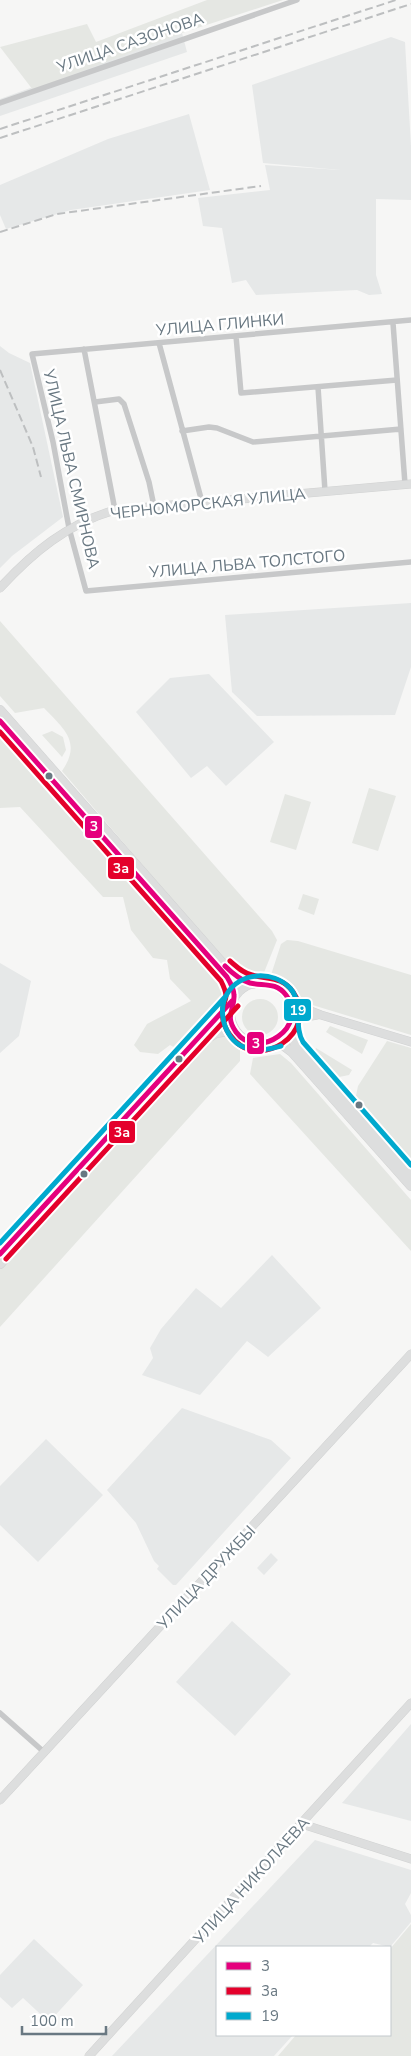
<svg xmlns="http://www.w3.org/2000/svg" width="411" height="2056" font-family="'Nunito Sans',sans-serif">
	<rect width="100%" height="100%" fill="#f6f6f5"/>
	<path fill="#e6e8e8" d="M182,33l5,19 -187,64v-17z
		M391,37l14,5 6,104v54l-35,-1v76l6,19 -13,1 -12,-5 -101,5 -10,-15 -14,3 -10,-55 -19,-2 -5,-28 72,-8 -5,-25 75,5 -77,-7 -11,-78z
		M189,114l21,76 -139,20 -65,19 -6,-14v-30l108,-46z
		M0,346l9,7 21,10 33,154 -51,39 -12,12z
		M411,603v64l-16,48 -138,1 -25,-24 -7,-77z
		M209,674l65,68 -48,44 -19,-20 -16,12 -55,-66 34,-34z
		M0,963l31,18 -12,55 -19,17z
		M272,1255l49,53 -53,49 -21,-16 -47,54 -58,-20 11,-17 -3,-10 11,-19 35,-41 25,20z
		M182,1408l89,32 20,18 -115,127h-3l-16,-16 2,-3 -5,-5 -18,-38 -29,-33z
		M46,1439l57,56 -65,67 -38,-37v-39z
		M271,1553l7,7 -14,15 -7,-7z
		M232,1621l59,53 -56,62 -59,-54z
		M411,1724v97l-69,-18z
		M315,1840l96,30v23l-6,11 6,11v7l-21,25 -17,-4 -4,4h-152v88h76l-19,21h-162z
		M34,1939l49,46 -34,37 -26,-24 -11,10 -12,-11v-22z"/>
	<path fill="#e5e7e3" d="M207,0h76l-101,33 -149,57 -33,-43 87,-23 9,18z
		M0,621l272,310 5,9 -14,35 -10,2 -23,-10 -168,-196c20,-29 2,-42 -18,-63l-29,5 -15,-17z
		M52,731l11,6 3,13 -4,7 -20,-22z
		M0,733l222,250 6,12 -4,8 -40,44 -7,2 -7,-4 -12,9 -18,-2 -6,-7 13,-21 44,-23 -21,-22 -3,-19 -14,-2 -22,-28 -8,-33h-20l-83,-90 -20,1z
		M369,788l27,8 -18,55 -26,-8z
		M285,794l26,8 -15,48 -26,-8z
		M303,894l16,5 -5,16 -16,-6z
		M287,940l11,1 113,34v60l-115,-35 -14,-14 -12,-8 11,-34z
		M242 1017a18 18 0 1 1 36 0a18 18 0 1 1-36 0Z
		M330,1026l38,14 -6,14 -36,-22z
		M226,1033l14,11v17l-240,266v-59l214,-229z
		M387,1041l24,7v118l-56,-65 3,-15z
		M316,1048l36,22 -3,5 -10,2 -24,-27z
		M280,1054l11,9 120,137v51l-161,-177 3,-16z
		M411,1924v132h-133l18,-21h94v-86z"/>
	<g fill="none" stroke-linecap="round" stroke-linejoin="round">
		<g stroke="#d1d2d2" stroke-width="9">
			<path id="secondary" d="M0,588c33,-36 67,-64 115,-78l296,-26
				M290,1003l31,12 90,27
				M290,1023l10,-5 17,-3
				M0,1800l411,-446
				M302,1824l109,35
				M89,2056l322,-353"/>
		</g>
		<g stroke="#d1d2d2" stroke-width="10">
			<path id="primary" d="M0,710l225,256 12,11 16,7
				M0,721l173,195
				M198,945l29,32 7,20
				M230 1013a31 31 0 1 1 62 0a31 31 0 1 1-62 0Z
				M290,1024l3,16 4,7 114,129
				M271,1043l13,3 8,6 119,134
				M0,1254l232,-253
				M0,1264l208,-226 8,-5 19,-3"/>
		</g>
		<path stroke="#c7c8c9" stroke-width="5.5" d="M0,103l297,-103
			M411,320l-379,34 21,88 16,86 17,63 325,-29
			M393,323l12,161
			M236,336l5,57 156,-13
			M159,343l43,159
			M84,349l31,161
			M318,387l7,104
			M95,402l24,-3 5,5 25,78 5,24
			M182,431l27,-4 8,1 36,14 148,-13
			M0,1713l44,39"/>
		<use href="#secondary" stroke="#dddede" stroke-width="8"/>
		<use href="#primary" stroke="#dddede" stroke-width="9"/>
		<path stroke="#bdbfc0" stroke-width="2" stroke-dasharray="8 4" stroke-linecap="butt" d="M0,129l396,-129
			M0,138l411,-134
			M0,232l57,-18 204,-28
			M0,370l33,77 8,30"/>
		<g stroke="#fff" stroke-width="9">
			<path id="bus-1" d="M0,721l227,256c3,5 7,12 7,18 1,15 -10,20 2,37 22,30 74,-6 50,-37 -10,-13 -22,-9 -36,-12 -10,-3 -18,-10 -25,-17
				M0,1254l232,-253"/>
		</g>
		<g stroke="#fff" stroke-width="9">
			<path id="bus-2" d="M0,732l221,249c2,4 5,10 5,15 0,3 -2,7 -3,11 -2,10 1,20 7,28 27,39 91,-2 63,-43 -11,-16 -25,-12 -41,-17 -9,-2 -15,-8 -22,-14
				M6,1259l232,-253"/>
		</g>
		<g stroke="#fff" stroke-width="9">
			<path id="bus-3" d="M281,1046c-12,3 -22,6 -34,2 -21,-5 -31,-36 -20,-54 13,-22 46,-24 63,-6 14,16 3,37 13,54l108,123
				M0,1243l226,-247"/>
		</g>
		<use href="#bus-1" stroke="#e5007d" stroke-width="5"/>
		<use href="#bus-2" stroke="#e4002b" stroke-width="5"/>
		<use href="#bus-3" stroke="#00a9ce" stroke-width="5"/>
	</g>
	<g fill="#697882" stroke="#fff" stroke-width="2">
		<circle cx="49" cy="776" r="4.5"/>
		<circle cx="179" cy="1059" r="4.5"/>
		<circle cx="359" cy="1105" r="4.5"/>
		<circle cx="84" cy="1174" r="4.5"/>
	</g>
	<g text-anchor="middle" stroke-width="5" stroke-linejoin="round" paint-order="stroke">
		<g font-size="16" fill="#697882" stroke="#fff">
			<text transform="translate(130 42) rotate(-19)" y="6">УЛИЦА САЗОНОВА</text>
			<text transform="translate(220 324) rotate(-5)" y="6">УЛИЦА ГЛИНКИ</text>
			<text transform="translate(72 469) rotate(77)" y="6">УЛИЦА ЛЬВА СМИРНОВА</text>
			<text transform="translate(208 503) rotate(-6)" y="6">ЧЕРНОМОРСКАЯ УЛИЦА</text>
			<text transform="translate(247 563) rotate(-5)" y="6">УЛИЦА ЛЬВА ТОЛСТОГО</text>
			<text transform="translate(206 1577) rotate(-47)" y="6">УЛИЦА ДРУЖБЫ</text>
			<text transform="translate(251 1880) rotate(-48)" y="6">УЛИЦА НИКОЛАЕВА</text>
		</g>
	</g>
	<g stroke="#fff" stroke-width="2">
		<rect x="84" y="815" width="19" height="24" rx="5" fill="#e5007d"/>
		<rect x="107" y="856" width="28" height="24" rx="5" fill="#e4002b"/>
		<rect x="283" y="998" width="29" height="24" rx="5" fill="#00a9ce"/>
		<rect x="246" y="1031" width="19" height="24" rx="5" fill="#e5007d"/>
		<rect x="108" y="1120" width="28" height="24" rx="5" fill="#e4002b"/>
	</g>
	<g font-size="14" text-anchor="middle" font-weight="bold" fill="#fff">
		<text x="94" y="831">3</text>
		<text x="121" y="873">3а</text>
		<text x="298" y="1015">19</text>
		<text x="256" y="1048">3</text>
		<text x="122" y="1137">3а</text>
	</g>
	<rect x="216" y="1946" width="175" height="90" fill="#ffffff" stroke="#c3c9cd"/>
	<rect x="226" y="1962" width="25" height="8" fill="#e5007d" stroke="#c3c9cd"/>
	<text x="261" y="1971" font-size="15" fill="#697882">3</text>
	<rect x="226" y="1987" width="25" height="8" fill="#e4002b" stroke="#c3c9cd"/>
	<text x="261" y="1996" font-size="15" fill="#697882">3а</text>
	<rect x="226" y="2012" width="25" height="8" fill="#00a9ce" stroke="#c3c9cd"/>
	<text x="261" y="2021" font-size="15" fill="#697882">19</text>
	<path d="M22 2026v8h84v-8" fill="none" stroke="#697882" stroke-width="2.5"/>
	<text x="30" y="2026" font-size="15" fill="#697882" stroke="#ffffff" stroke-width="4" paint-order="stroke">100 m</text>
</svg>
